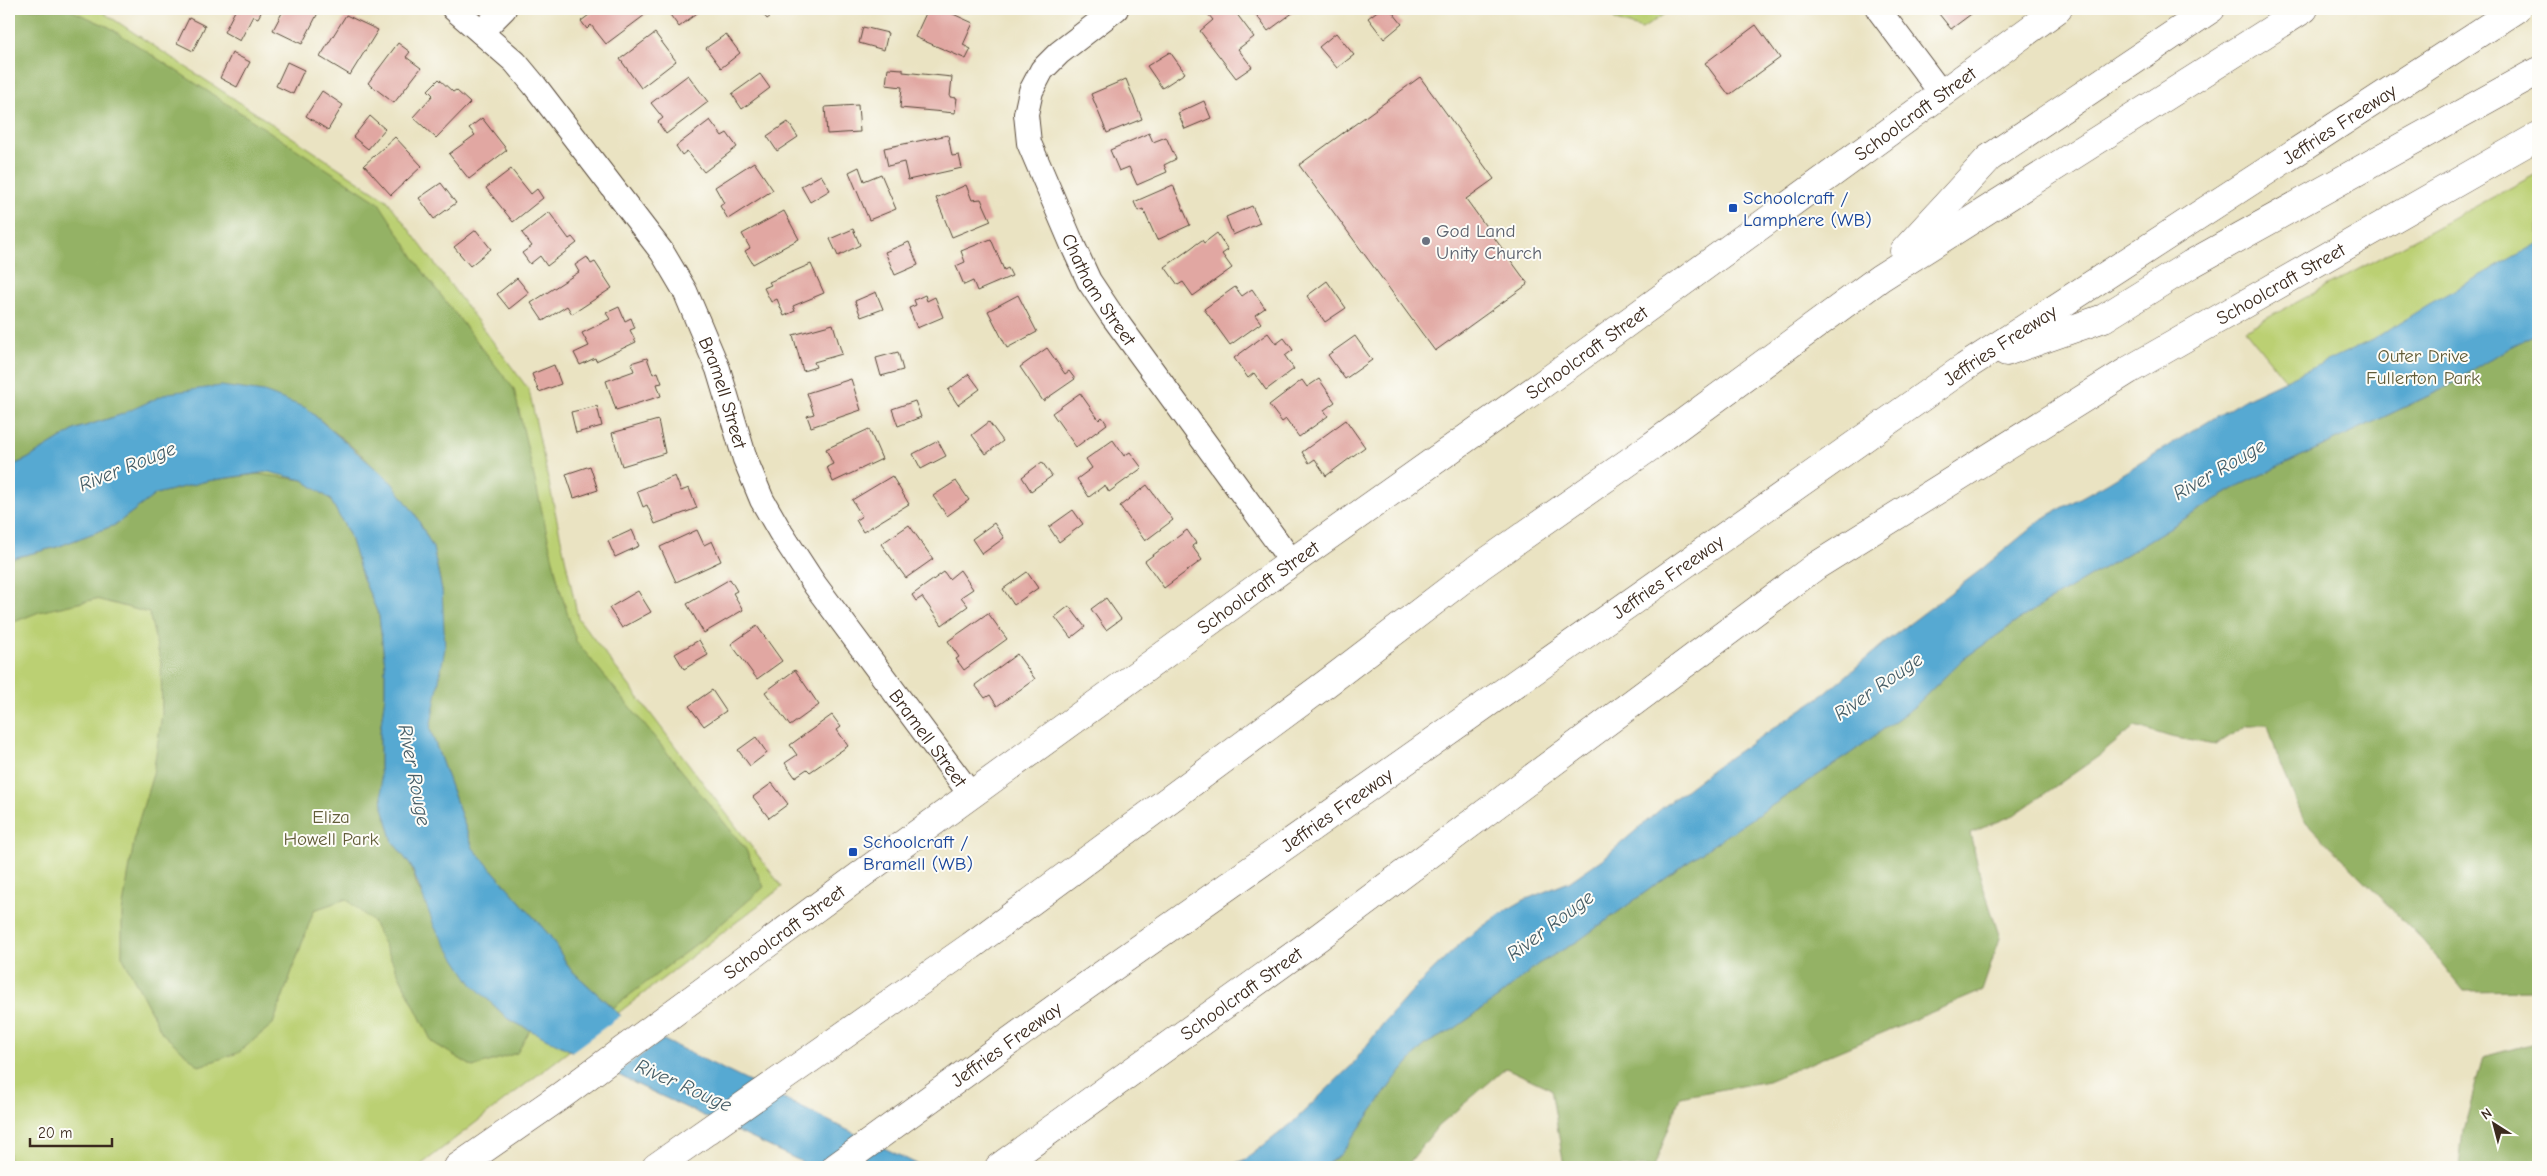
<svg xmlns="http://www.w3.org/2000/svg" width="2547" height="1176" font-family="'Comic Neue',sans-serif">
	<rect width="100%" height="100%" fill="#fdfcf7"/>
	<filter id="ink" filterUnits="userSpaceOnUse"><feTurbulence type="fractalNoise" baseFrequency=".02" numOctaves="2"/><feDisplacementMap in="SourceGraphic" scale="10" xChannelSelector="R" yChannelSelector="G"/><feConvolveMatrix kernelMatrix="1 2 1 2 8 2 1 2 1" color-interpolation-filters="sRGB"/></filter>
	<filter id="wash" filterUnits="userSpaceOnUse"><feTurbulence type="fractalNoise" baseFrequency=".0096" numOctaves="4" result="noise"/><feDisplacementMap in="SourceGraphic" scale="20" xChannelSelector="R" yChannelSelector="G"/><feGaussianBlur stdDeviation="1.12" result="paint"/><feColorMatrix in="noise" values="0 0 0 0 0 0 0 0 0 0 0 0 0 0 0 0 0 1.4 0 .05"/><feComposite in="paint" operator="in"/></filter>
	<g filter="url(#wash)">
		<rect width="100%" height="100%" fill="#eae3c2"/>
		<path fill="#bbd073" stroke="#7b7d48" d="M9,9h89l289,191 142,190 49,228 204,269 -364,280h-409z
			M1607,9h65l-30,20 -26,-8z
			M2538,173v532l-177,-231 -116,-144z"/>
		<path fill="#94b265" stroke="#686e42" d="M9,9h59l41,18 270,176 47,73 88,113 45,197 17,55 169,207 19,39 -51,44 -100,77 -43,-39 -20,-33 -77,-88 -43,-119 6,-39 6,-100 -9,-42 -18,-34 -53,-59 -56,-47 -186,7 -44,14 -49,30 -18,8z
			M2538,333v654l-5,3 -69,1 -40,-49 -120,-122 -27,-65 -9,-30h-21l-31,20 -45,-8 -36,-11 -36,30 -85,59 -44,18 12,50 18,55 -18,53 -214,90 -88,16 -26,70h-90l-13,-78 -45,-21 -68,58 -32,41h-83l18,-13 53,-74 30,-35 30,-16 45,-32 39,-33 40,-23 109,-79 164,-109 64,-47 47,-46 64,-45 214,-130 203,-96 67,-42z
			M257,474l46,6 27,19 19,35 13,42 17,40 6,50v29l-5,37v36l6,49 7,25 18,24 6,20 55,98 36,35 22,11 -13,23 -44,14 -41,-25 -59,-120 -27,-23 -32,11 -41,114 -35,29 -39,13 -37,-33 -40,-77v-44l14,-82 17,-56 9,-60 -1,-51 -12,-50 -53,-14 -57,13 -30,12v-65l48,-12 58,-22 41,-31 51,-13z
			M2538,1042v125h-79l4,-36 20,-74z"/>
		<path fill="#57a9d2" stroke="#496a78" d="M2538,243v90l-28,14 -67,42 -203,96 -214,130 -64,45 -47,46 -64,47 -164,109 -109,79 -40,23 -39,33 -45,32 -30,16 -30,35 -53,74 -18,13h-97l20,-8 45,-35 61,-59 30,-40 29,-33 53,-52 36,-26 24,-14 45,-18 36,-25 57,-49 52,-40 112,-75 62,-53 90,-68 64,-53 65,-36 140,-85 125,-58 57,-36z
			M221,386l43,6 42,16 86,75 23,31 18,34 9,42 3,58 -15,81 43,119 77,88 20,33 59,54 294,144h-110l-171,-80 -134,-68 -36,-35 -37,-56 -24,-62 -18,-24 -10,-35 -3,-39v-36l5,-37v-29l-6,-50 -17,-40 -13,-42 -19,-35 -27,-19 -35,-8 -61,9 -51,13 -41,31 -58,22 -48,12v-92l18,-8 49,-30 44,-14 48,-22z"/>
		<path fill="#eae3c2" d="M623,1014l7,7 35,17 -52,37 -43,-22z"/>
		<g id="blocks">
			<path fill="#e1a7a2" d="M236,9h27l-5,9 -5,-2 -13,25 -16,-9z
				M284,9h36l-18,35 -29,-14z
				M597,9h56l-47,35 -15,-19 -4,4 -6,-8z
				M672,9h27l2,1 -22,17 -11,-15z
				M759,9h22l-14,10z
				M928,9h14l31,14 -10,22 8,4 -5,10 -51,-22z
				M1215,9h18l21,28 -16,12 14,18 -16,11 -36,-47 13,-11 -5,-6z
				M1252,9h46l-30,22z
				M1380,9h10l12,15 -18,15 -16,-21z
				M1935,9h43l-27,20z
				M346,15l32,15 -28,45 -30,-18z
				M189,18l16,8 -12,25 -16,-8z
				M1756,25l24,33 -51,37 -24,-32z
				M863,27l25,6 -4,17 -25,-7z
				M655,33l21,28 -35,27 -21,-29z
				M1336,33l18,22 -17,13 -18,-21z
				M726,34l14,19 -19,15 -15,-20z
				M398,43l12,9 -4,5 15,11 -27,35 -26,-20z
				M1170,52l15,21 -23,15 -15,-22z
				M232,53l18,9 -13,25 -17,-9z
				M287,62l17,8 -11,24 -17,-8z
				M888,68l15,1v3l49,5 -2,20 7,1 -2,15 -55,-5 2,-21 -16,-2z
				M760,74l10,14 -28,21 -10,-15z
				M688,75l20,27 -42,32 -8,-12 5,-4 -12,-15z
				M1420,77l74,102 -28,20 62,85 -93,67 -136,-186z
				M439,79l14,13 3,-2 14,13 -34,35 -23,-21 20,-22 -5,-5z
				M1126,79l16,40 -35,14 -16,-39z
				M322,91l21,14 -15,25 -22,-14z
				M1204,101l7,17 -26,11 -7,-16z
				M858,105l2,27 -33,2 -2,-27z
				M370,116l15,13 -17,20 -15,-12z
				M482,118l25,32 -38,29 -20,-25 26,-19 -6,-7z
				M710,120l12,16 5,-3 10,14 -33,25 -17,-21 -5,4 -6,-9z
				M788,122l10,15 -21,14 -10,-15z
				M1149,133l4,9 13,-5 10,22 -12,6 3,7 -30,13 -8,-18 -10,4 -9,-21z
				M948,135l4,21 7,-1 3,13 -54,12 -4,-18 -16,4 -4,-18z
				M395,137l27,29 -31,29 -27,-30z
				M754,162l19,28 -45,29 -8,-13 4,-3 -9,-16z
				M859,167l5,14 17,-7 15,35 -27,11 -20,-48z
				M511,169l20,25 6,-5 6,9 -30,24 -27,-34z
				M821,175l9,15 -20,12 -9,-16z
				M441,183l15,20 -22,16 -15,-21z
				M966,185l6,15 9,-1 10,22 -39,16 -16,-39z
				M1173,185l17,40 -33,15 -14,-31 -5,2 -4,-9z
				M1252,206l8,17 -27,12 -7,-18z
				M784,211l15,28 -46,25 -8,-13 5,-3 -8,-14z
				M549,212l20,27 3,-2 5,6 -30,23 -7,-10 -10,8 -8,-11 10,-7 -10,-13z
				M853,229l7,16 -22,11 -8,-17z
				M476,230l15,19 -21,17 -16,-19z
				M1217,233l11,17 -6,4 10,14 -39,28 -10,-14 -5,3 -13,-18 37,-27 2,3z
				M991,239l13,31 4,-2 4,8 -35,15 -4,-10 -9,4 -8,-19 9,-4 -4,-11z
				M909,242l9,23 -23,10 -10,-23z
				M587,257l4,7 4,-2 17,26 -40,26 -5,-8 -24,15 -12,-18 48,-31 -4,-7z
				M811,264l13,29 -31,13 2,5 -11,5 -7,-17 -6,3 -7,-14 7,-3 -2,-3z
				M517,278l12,15 -20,16 -12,-15z
				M1327,281l19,27 -21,14 -18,-26z
				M1235,287l7,9 10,-7 13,19 -10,7 6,8 -31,22 -26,-36z
				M876,292l7,17 -22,8 -6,-16z
				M925,295l2,6 8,-4 8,20 -26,11 -8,-20 7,-3 -2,-5z
				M1018,295l19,37 -30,16 -19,-37z
				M619,307l6,14 6,-3 4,10 -5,2 6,12 -40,19 -1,-3 -15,7 -6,-12 15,-7 -7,-13 28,-14 -4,-6z
				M833,324l9,30 -28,8 2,5 -13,4 -10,-36z
				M1268,333l8,11 8,-6 9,12 -8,6 9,13 -28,21 -12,-17 -6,5 -14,-20z
				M1355,336l17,24 -27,19 -17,-24z
				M1047,348l18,26 4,-3 6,8 -32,22 -23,-34z
				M898,352l5,18 -22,6 -5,-18z
				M647,358l6,16 5,-2 4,11 -5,1 4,12 -45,14 -10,-29 28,-10 -3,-8z
				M554,365l7,19 -22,8 -7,-18z
				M969,374l11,15 -22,16 -10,-15z
				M851,379l10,31 -50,17 -4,-11 7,-2 -7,-21z
				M1319,379l16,23 -11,8 4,6 -29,21 -13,-18 -4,3 -13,-17 33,-25 5,7z
				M1080,393l19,27 3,-3 5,7 -31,23 -24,-34z
				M915,401l6,16 -23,9 -6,-17z
				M597,406l5,20 -26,7 -5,-21z
				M658,420l7,33 -43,13 -10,-33z
				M1346,420l19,27 -39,29 -11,-17 -6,4 -7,-11z
				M989,422l14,19 -17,13 -14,-19z
				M869,429l13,30 -49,23 -6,-15 6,-3 -7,-15z
				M1113,440l11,16 6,-4 12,16 -33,24 -4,-7 -16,12 -12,-18 15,-11 -6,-9z
				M938,441l8,15 -25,13 -8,-15z
				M1042,462l10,14 -21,15 -9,-14z
				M590,466l8,24 -24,8 -8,-24z
				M675,476l6,15 8,-3 8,20 -42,16 -8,-19 -4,2 -6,-16z
				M892,476l17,28 -46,28 -7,-12 6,-4 -10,-16z
				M956,481l13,19 -22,16 -14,-20z
				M1147,485l26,35 -28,21 -25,-35z
				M1073,510l10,14 -24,18 -10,-15z
				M994,523l10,15 -22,16 -10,-15z
				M909,525l24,34 -27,19 -25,-34z
				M632,530l7,16 -24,11 -7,-16z
				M697,530l7,15 8,-4 9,20 -45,21 -16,-35z
				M1187,530l9,13 -4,3 10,14 -38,28 -19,-27z
				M960,570l13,19 -12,8 7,9 -26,19 -20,-28 -6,4 -4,-6 32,-23 5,7z
				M1027,572l11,16 -24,17 -11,-16z
				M730,579l7,12 -4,2 10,17 -39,23 -17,-29z
				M638,591l13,21 -29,16 -13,-20z
				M1106,598l15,21 -15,11 -15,-21z
				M1069,606l16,21 -14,11 -16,-21z
				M988,613l19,26 -43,31 -8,-11 3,-2 -11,-16z
				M757,626l25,35 -25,18 -26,-35z
				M699,640l9,15 -24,14 -9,-15z
				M1017,654l18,25 -38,27 -7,-11 -5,3 -10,-13z
				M795,670l24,35 -29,21 -25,-34z
				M712,690l14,21 -22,15 -15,-20z
				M832,715l9,12 -4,3 11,16 -38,26 -3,-3 -12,8 -10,-14 12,-8 -7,-10z
				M756,737l11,16 -17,13 -12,-16z
				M772,783l16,21 -19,14 -16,-21z"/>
		</g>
	</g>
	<g filter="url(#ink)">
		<use href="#blocks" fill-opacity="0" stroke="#554637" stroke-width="1"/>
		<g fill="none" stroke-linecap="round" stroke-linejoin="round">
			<g stroke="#554637" stroke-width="26">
				<g id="minor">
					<path id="s1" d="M454,9l61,53 20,24 127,166 23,39 33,78 27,90 17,41 19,33 34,52 156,210"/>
					<path id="s2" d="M1116,9l-57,44 -17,17 -11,21 -5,23 3,29 44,103 16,35 22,33 181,248"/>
					<path d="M1878,9l63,84"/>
					<path d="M481,32l23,-23"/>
				</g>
			</g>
			<g stroke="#554637" stroke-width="29">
				<g id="secondary">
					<path id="s3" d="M458,1167l104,-72 304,-224 426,-309 262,-186 504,-367"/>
					<path id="s4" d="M999,1167l316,-227 501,-374 313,-196 409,-234"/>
				</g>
			</g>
			<g stroke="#554637" stroke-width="29">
				<g id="motorway">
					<path d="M1904,251l85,-93 222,-149"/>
					<path d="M2006,352l98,-34 87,-54 347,-193"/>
					<path d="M656,1167l315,-221 356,-263 152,-116 174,-122 227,-167 424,-269"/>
					<path id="s5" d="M836,1167l236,-171 893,-629 551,-358"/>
				</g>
			</g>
			<use href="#minor" stroke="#fff" stroke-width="24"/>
			<use href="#secondary" stroke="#fff" stroke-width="28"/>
			<use href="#motorway" stroke="#fff" stroke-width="28"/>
		</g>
	</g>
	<g fill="#1a4fb4" stroke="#fdfcf7" stroke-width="2">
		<rect x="1728" y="203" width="10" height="10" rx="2.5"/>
		<rect x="848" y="847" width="10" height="10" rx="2.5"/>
	</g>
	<circle fill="#6b7280" stroke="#fdfcf7" stroke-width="2" cx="1426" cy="241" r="5"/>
	<g text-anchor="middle" stroke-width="4" stroke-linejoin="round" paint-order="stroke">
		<g font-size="19" fill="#3b2a1e" stroke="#fdfcf7">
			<text dy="7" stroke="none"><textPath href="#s3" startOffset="1798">Schoolcraft Street</textPath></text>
			<text dy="7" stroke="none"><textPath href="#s5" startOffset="1830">Jeffries Freeway</textPath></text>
			<text dy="7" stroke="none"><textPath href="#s4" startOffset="1558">Schoolcraft Street</textPath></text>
			<text dy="7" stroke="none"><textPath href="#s2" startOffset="335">Chatham Street</textPath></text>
			<text dy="7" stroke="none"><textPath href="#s5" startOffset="1425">Jeffries Freeway</textPath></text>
			<text dy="7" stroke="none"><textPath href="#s3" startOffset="1392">Schoolcraft Street</textPath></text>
			<text dy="7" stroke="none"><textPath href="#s1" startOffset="475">Bramell Street</textPath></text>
			<text dy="7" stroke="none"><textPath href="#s5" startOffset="1020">Jeffries Freeway</textPath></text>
			<text dy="7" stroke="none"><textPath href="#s3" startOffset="988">Schoolcraft Street</textPath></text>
			<text dy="7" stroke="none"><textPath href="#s1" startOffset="880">Bramell Street</textPath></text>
			<text dy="7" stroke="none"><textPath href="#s5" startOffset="615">Jeffries Freeway</textPath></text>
			<text dy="7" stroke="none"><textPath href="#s3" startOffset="402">Schoolcraft Street</textPath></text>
			<text dy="7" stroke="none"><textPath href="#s4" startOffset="298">Schoolcraft Street</textPath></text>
			<text dy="7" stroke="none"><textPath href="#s5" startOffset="210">Jeffries Freeway</textPath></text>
		</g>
		<g font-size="19" fill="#164399" stroke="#fdfcf7" text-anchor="start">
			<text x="1743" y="204">Schoolcraft /<tspan x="1743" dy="22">Lamphere (WB)</tspan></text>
			<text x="863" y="848">Schoolcraft /<tspan x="863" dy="22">Bramell (WB)</tspan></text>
		</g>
		<g font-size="19" fill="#5b616d" stroke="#fdfcf7" text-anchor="start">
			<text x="1436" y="237">God Land<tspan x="1436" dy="22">Unity Church</tspan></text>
		</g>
		<g font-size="19" fill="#615c38" stroke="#fdfcf7">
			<text x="2423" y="362">Outer Drive<tspan x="2423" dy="22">Fullerton Park</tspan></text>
			<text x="331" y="823">Eliza<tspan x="331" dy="22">Howell Park</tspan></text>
		</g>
		<g font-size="20" font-style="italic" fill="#465d66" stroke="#fdfcf7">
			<text transform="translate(127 466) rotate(-22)" y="7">River Rouge</text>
			<text transform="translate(2219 469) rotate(-30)" y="7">River Rouge</text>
			<text transform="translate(1878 686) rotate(-35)" y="7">River Rouge</text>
			<text transform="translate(415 775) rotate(79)" y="7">River Rouge</text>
			<text transform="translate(1550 925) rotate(-37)" y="7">River Rouge</text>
			<text transform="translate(684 1085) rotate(24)" y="7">River Rouge</text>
		</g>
	</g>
	<rect width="2547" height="1176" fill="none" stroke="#fdfcf7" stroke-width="30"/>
	<g transform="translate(2494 1124) rotate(324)" stroke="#fdfcf7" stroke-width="4" paint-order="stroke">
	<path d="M0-4L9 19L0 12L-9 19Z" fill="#3b2a1e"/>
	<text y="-8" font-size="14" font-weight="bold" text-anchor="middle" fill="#3b2a1e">N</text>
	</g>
	<path d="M30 1138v8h82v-8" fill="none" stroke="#3b2a1e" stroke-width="2.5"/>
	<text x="38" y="1138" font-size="15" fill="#3b2a1e" stroke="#fdfcf7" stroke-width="4" paint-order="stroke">20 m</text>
</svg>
